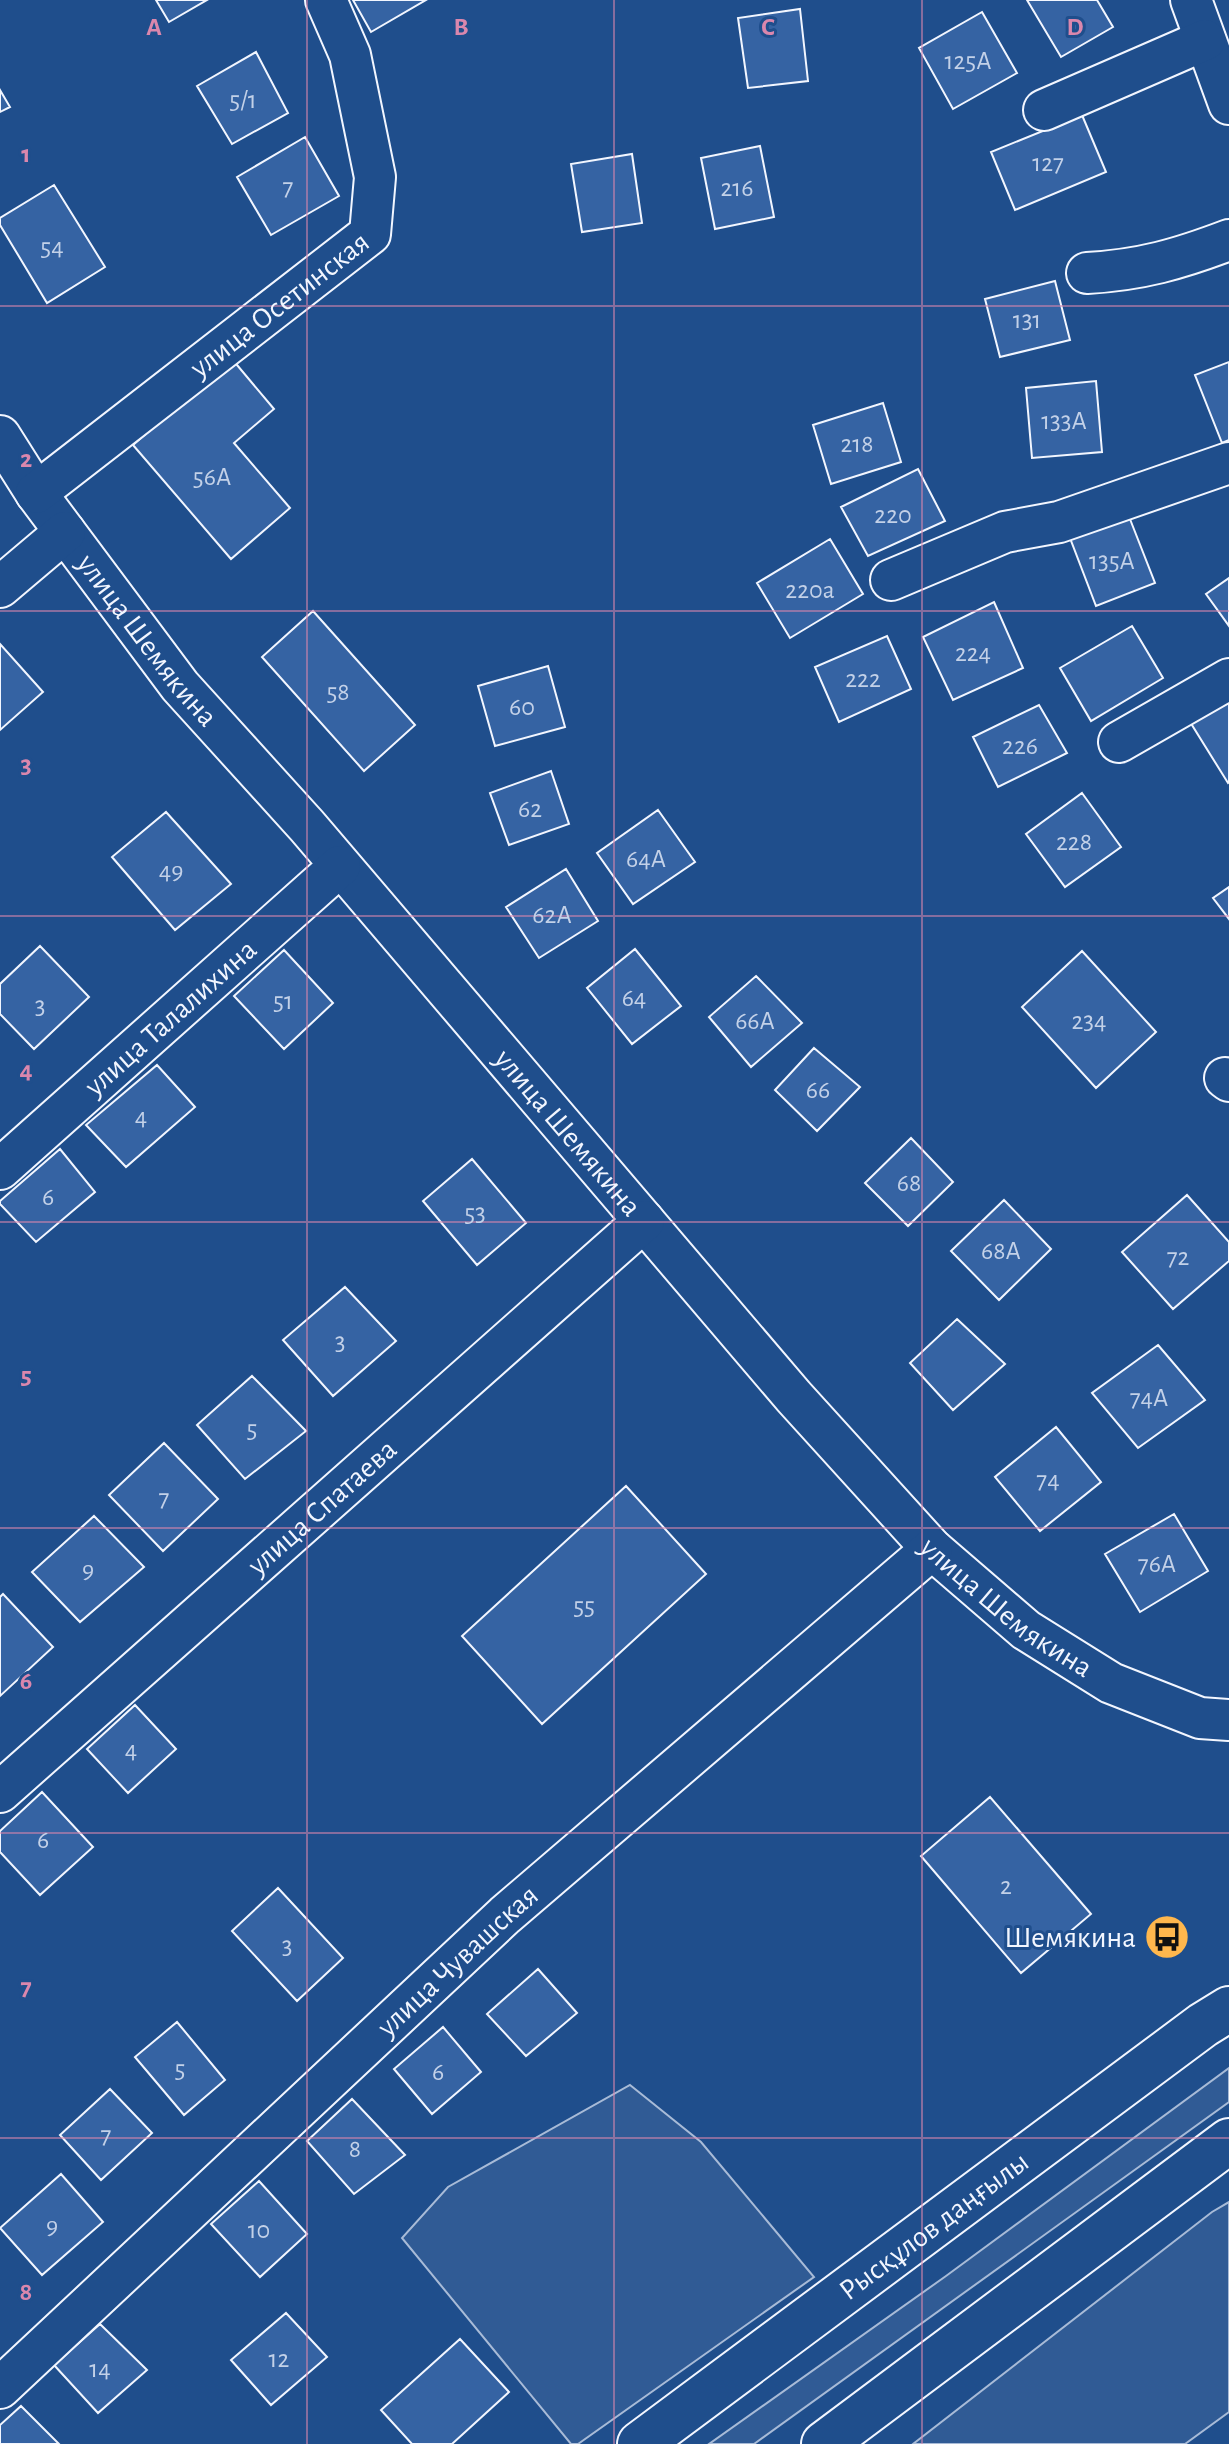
<svg xmlns="http://www.w3.org/2000/svg" width="1229" height="2444" font-family="'Alegreya Sans',sans-serif">
	<rect width="100%" height="100%" fill="#1f4e8c"/>
	<path fill="#305b95" stroke="#a8bbd7" stroke-width="2" d="M1229,2068v34l-475,342h-45l237,-168z
		M630,2085l71,57 113,135 -236,167h-7l-169,-206 46,-51z
		M1229,2202v210l-44,32h-272l299,-232z"/>
	<path fill="#3563a3" stroke="#f2f6ff" stroke-width="2" d="M156,0h51l-38,22z
		M353,0h73l-55,32z
		M1027,0h70l16,27 -52,30z
		M800,9l8,72 -60,7 -10,-70z
		M982,12l35,61 -64,36 -34,-61z
		M256,52l32,61 -56,31 -35,-58z
		M0,90l10,17 -10,5z
		M1082,115l24,57 -91,38 -24,-58z
		M305,137l34,59 -68,39 -34,-58z
		M760,146l14,71 -59,12 -14,-71z
		M632,154l10,69 -60,9 -11,-68z
		M54,185l51,82 -58,36 -47,-78v-7z
		M1055,281l15,59 -70,17 -15,-58z
		M232,359l42,50 -40,34 56,65 -59,51 -98,-114z
		M1229,362v78l-7,3 -27,-68z
		M1096,381l6,71 -70,6 -6,-70z
		M883,403l18,59 -70,22 -18,-59z
		M918,469l27,52 -77,35 -27,-49z
		M1128,514l27,69 -59,23 -26,-68z
		M830,539l33,55 -73,44 -33,-55z
		M1229,578v48l-23,-32z
		M994,602l29,66 -70,32 -30,-63z
		M313,611l102,114 -51,46 -102,-114z
		M1132,626l31,52 -72,43 -31,-53z
		M887,636l24,53 -72,33 -24,-55z
		M0,644l43,48 -43,38z
		M548,666l17,61 -70,19 -17,-60z
		M1229,693v89l-1,1 -41,-66z
		M1039,705l28,48 -69,34 -25,-50z
		M551,771l18,53 -60,21 -19,-52z
		M1082,793l39,54 -56,40 -39,-53z
		M658,810l37,52 -62,42 -36,-51z
		M166,812l65,72 -56,46 -63,-73z
		M566,869l32,52 -59,37 -33,-51z
		M1229,887v32l-16,-21z
		M40,946l49,51 -55,52 -34,-35v-30z
		M635,949l46,57 -49,38 -45,-56z
		M284,950l49,53 -49,46 -50,-53z
		M1082,951l74,81 -60,56 -74,-81z
		M756,976l46,47 -51,44 -42,-50z
		M814,1048l46,39 -43,44 -42,-41z
		M157,1065l38,42 -69,60 -40,-42z
		M911,1138l42,44 -45,44 -43,-43z
		M60,1149l35,43 -59,50 -36,-38v-3z
		M472,1159l54,64 -49,42 -54,-64z
		M1187,1195l42,47v19l-56,48 -51,-57z
		M1004,1200l47,49 -52,51 -48,-49z
		M345,1287l51,54 -63,55 -50,-56z
		M957,1319l48,45 -52,46 -43,-47z
		M1158,1345l47,55 -67,48 -46,-55z
		M252,1376l54,55 -61,48 -48,-54z
		M1056,1427l45,55 -61,49 -45,-54z
		M164,1443l54,56 -55,52 -54,-56z
		M626,1486l80,88 -164,150 -80,-88z
		M1174,1514l34,57 -68,41 -35,-58z
		M94,1516l50,51 -64,55 -48,-50z
		M3,1594l50,53 -53,49v-99z
		M135,1705l41,44 -48,44 -41,-44z
		M42,1792l51,55 -53,48 -40,-43v-21z
		M990,1797l101,117 -70,59 -100,-117z
		M278,1888l65,70 -46,43 -65,-70z
		M538,1969l39,44 -51,43 -39,-42z
		M177,2022l48,58 -41,35 -49,-58z
		M443,2027l38,45 -49,42 -38,-45z
		M110,2089l42,44 -51,47 -41,-45z
		M352,2099l53,56 -51,39 -47,-53z
		M61,2174l42,48 -61,53 -42,-47z
		M259,2181l48,53 -47,43 -49,-53z
		M286,2313l41,44 -56,48 -40,-45z
		M100,2324l47,46 -49,43 -44,-48z
		M460,2339l49,53 -57,52h-40l-31,-34z
		M21,2406l38,38h-59v-19z"/>
	<g fill="none" stroke-linecap="round" stroke-linejoin="round">
		<g stroke="#f2f6ff" stroke-width="44">
			<g id="minor">
				<path d="M1191,0l38,104"/>
				<path d="M1044,110l161,-70"/>
				<path d="M1087,273c54,-3 92,-14 142,-33"/>
				<path id="s1" d="M0,436l36,57 144,193 127,140 487,571 138,152 94,81 85,53 89,35 29,2"/>
				<path id="s2" d="M36,493l334,-259 5,-57 -25,-122 -24,-55"/>
				<path d="M891,580l114,-48 54,-10 170,-59"/>
				<path d="M0,587l65,-55"/>
				<path d="M1119,742l110,-63"/>
				<path d="M1225,1078l4,3"/>
				<path id="s3" d="M0,1169l340,-303"/>
				<path id="s4" d="M0,1792l644,-571"/>
				<path id="s5" d="M0,2388l505,-473 427,-366"/>
			</g>
		</g>
		<g stroke="#f2f6ff" stroke-width="48">
			<g id="primary">
				<path id="s6" d="M640,2444l563,-419 26,-16"/>
				<path d="M824,2444l405,-303"/>
			</g>
		</g>
		<use href="#minor" stroke="#1f4e8c" stroke-width="40"/>
		<use href="#primary" stroke="#1f4e8c" stroke-width="44"/>
	</g>
	<path fill="none" stroke="#da87ad" stroke-width="2" stroke-opacity="0.55" d="M307,0v2444M614,0v2444M922,0v2444M0,306h1229M0,611h1229M0,916h1229M0,1222h1229M0,1528h1229M0,1833h1229M0,2138h1229"/>
	<defs>
		<g id="bus-disc" transform="scale(2.3)"><circle r="9.5" fill="#ffb74d" stroke="#1f4e8c"/><path d="M-5-6H5V4H4V6H2V4H-2V6H-4V4H-5ZM-3.5-4V0h7V-4ZM-3.5 1.2v1.5H-2V1.2ZM2 1.2v1.5H3.5V1.2Z" fill="#111"/></g>
	</defs>
	<g fill-rule="evenodd">
		<use href="#bus-disc" x="1167" y="1937"/>
	</g>
	<g text-anchor="middle" stroke-width="6" stroke-linejoin="round" paint-order="stroke">
		<g font-size="26" fill="#c3d1e8">
			<text x="968" y="69">125А</text>
			<text x="243" y="108">5/1</text>
			<text x="1048" y="171">127</text>
			<text x="288" y="195">7</text>
			<text x="737" y="196">216</text>
			<text x="52" y="255">54</text>
			<text x="1027" y="328">131</text>
			<text x="1064" y="429">133А</text>
			<text x="857" y="452">218</text>
			<text x="212" y="485">56А</text>
			<text x="893" y="523">220</text>
			<text x="1112" y="569">135А</text>
			<text x="810" y="598">220а</text>
			<text x="973" y="661">224</text>
			<text x="863" y="687">222</text>
			<text x="338" y="700">58</text>
			<text x="522" y="715">60</text>
			<text x="1020" y="754">226</text>
			<text x="530" y="817">62</text>
			<text x="1074" y="850">228</text>
			<text x="646" y="867">64А</text>
			<text x="171" y="879">49</text>
			<text x="552" y="923">62А</text>
			<text x="634" y="1006">64</text>
			<text x="283" y="1009">51</text>
			<text x="40" y="1014">3</text>
			<text x="755" y="1029">66А</text>
			<text x="1089" y="1029">234</text>
			<text x="818" y="1098">66</text>
			<text x="141" y="1125">4</text>
			<text x="909" y="1191">68</text>
			<text x="48" y="1205">6</text>
			<text x="475" y="1221">53</text>
			<text x="1001" y="1259">68А</text>
			<text x="1178" y="1265">72</text>
			<text x="340" y="1350">3</text>
			<text x="1149" y="1406">74А</text>
			<text x="252" y="1437">5</text>
			<text x="1048" y="1488">74</text>
			<text x="164" y="1506">7</text>
			<text x="1157" y="1572">76А</text>
			<text x="88" y="1578">9</text>
			<text x="584" y="1614">55</text>
			<text x="131" y="1758">4</text>
			<text x="43" y="1848">6</text>
			<text x="1006" y="1894">2</text>
			<text x="287" y="1954">3</text>
			<text x="180" y="2077">5</text>
			<text x="438" y="2080">6</text>
			<text x="106" y="2143">7</text>
			<text x="355" y="2157">8</text>
			<text x="52" y="2234">9</text>
			<text x="259" y="2238">10</text>
			<text x="279" y="2367">12</text>
			<text x="100" y="2377">14</text>
		</g>
		<g font-size="30" fill="#f2f6ff" stroke="#1f4e8c">
			<text dy="10" stroke="none"><textPath href="#s2" startOffset="308">улица Осетинская</textPath></text>
			<text dy="10" stroke="none"><textPath href="#s1" startOffset="252">улица Шемякина</textPath></text>
			<text dy="10" stroke="none"><textPath href="#s3" startOffset="228">улица Талалихина</textPath></text>
			<text dy="10" stroke="none"><textPath href="#s1" startOffset="900">улица Шемякина</textPath></text>
			<text dy="10" stroke="none"><textPath href="#s4" startOffset="430">улица Спатаева</textPath></text>
			<text dy="10" stroke="none"><textPath href="#s1" startOffset="1548">улица Шемякина</textPath></text>
			<text dy="10" stroke="none"><textPath href="#s5" startOffset="626">улица Чувашская</textPath></text>
			<text dy="10" stroke="none"><textPath href="#s6" startOffset="366">Рысқұлов даңғылы</textPath></text>
		</g>
		<g font-size="30" fill="#f2f6ff" stroke="#1f4e8c" text-anchor="end">
			<text x="1136" y="1947">Шемякина</text>
		</g>
	</g>
	<g font-size="26" text-anchor="middle" font-weight="bold" fill="#da87ad" stroke="#1f4e8c" stroke-width="6" stroke-linejoin="round" paint-order="stroke">
		<text x="154" y="35">A</text>
		<text x="461" y="35">B</text>
		<text x="768" y="35">C</text>
		<text x="1075" y="35">D</text>
		<text x="26" y="162">1</text>
		<text x="26" y="467">2</text>
		<text x="26" y="773">3</text>
		<text x="26" y="1078">4</text>
		<text x="26" y="1384">5</text>
		<text x="26" y="1689">6</text>
		<text x="26" y="1995">7</text>
		<text x="26" y="2300">8</text>
	</g>
</svg>
